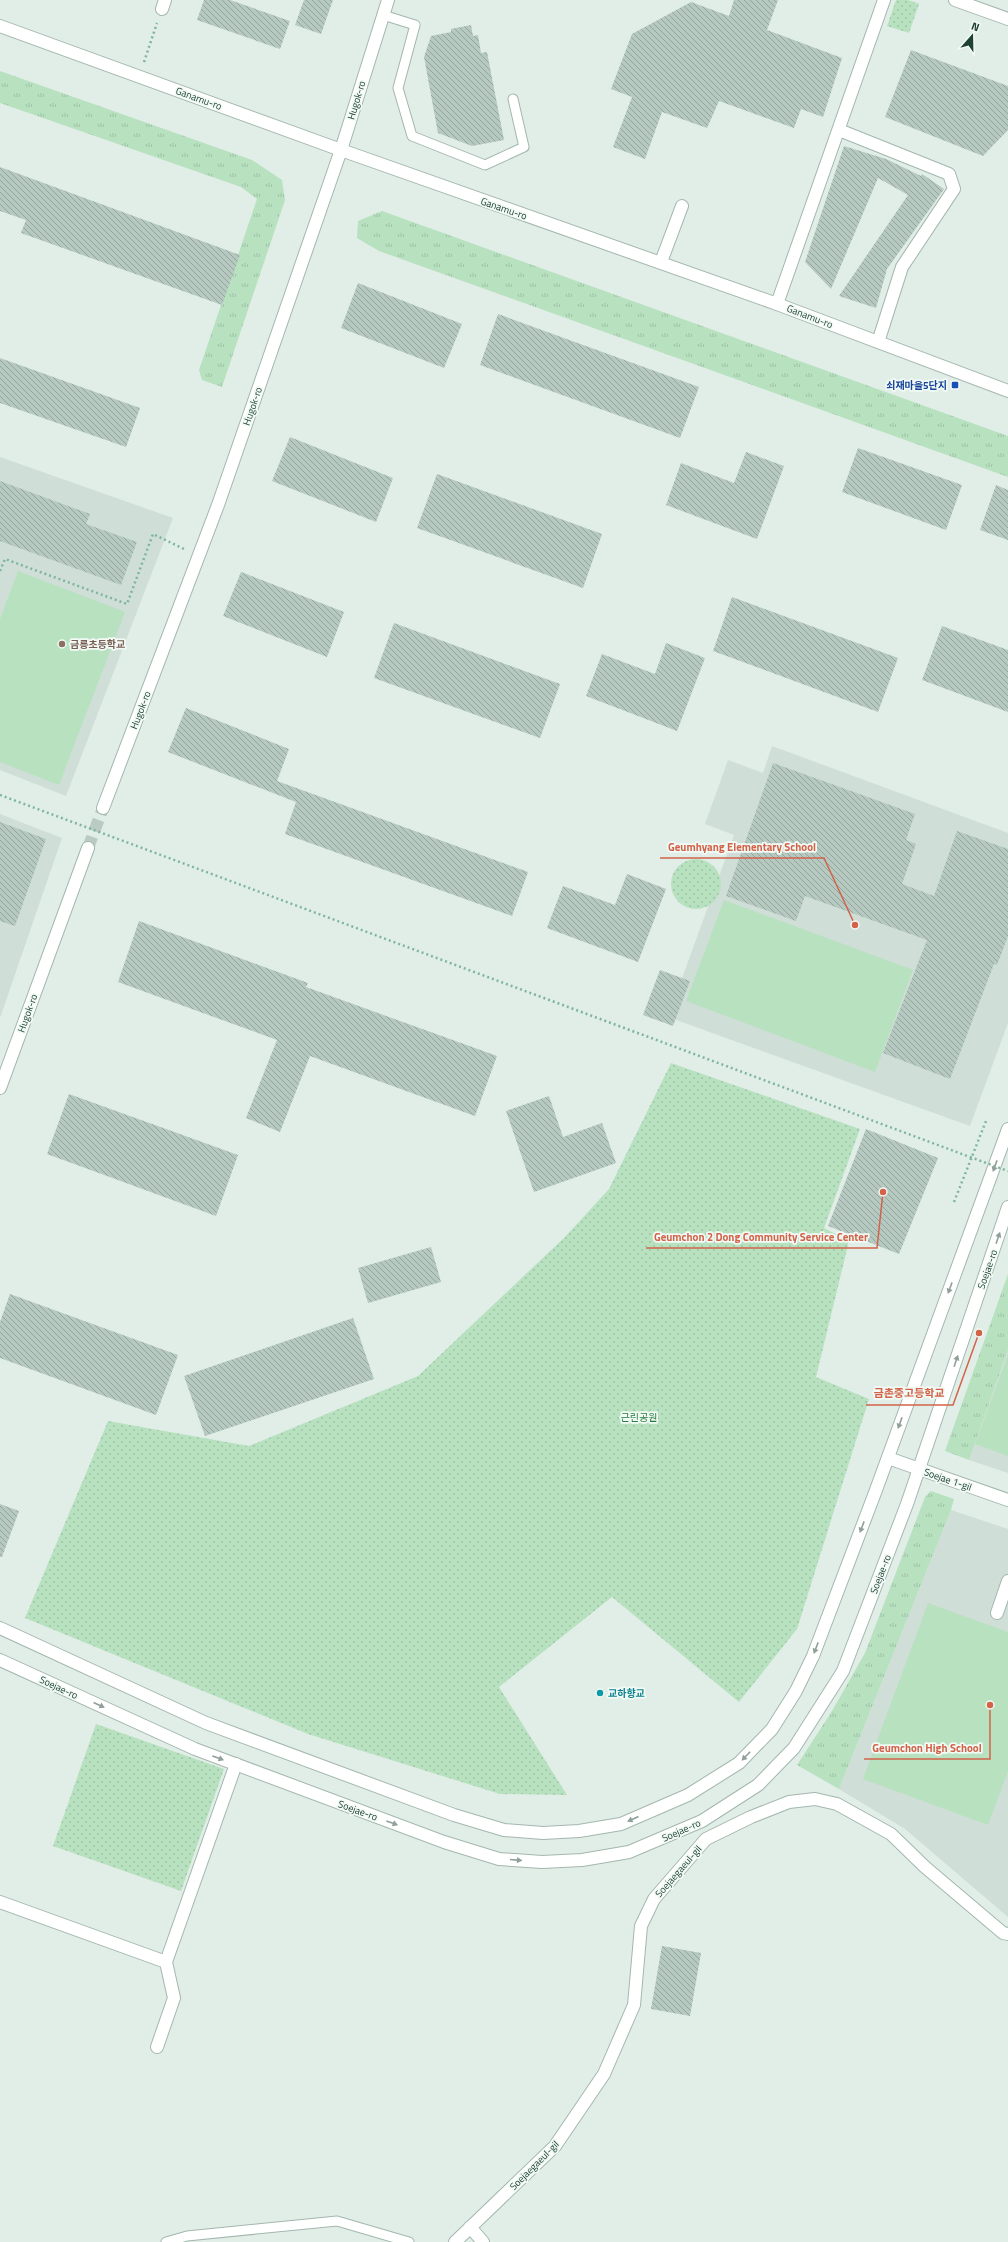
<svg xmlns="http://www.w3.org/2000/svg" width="1008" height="2242" font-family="'Titillium Web','Noto Sans KR',sans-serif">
	<defs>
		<pattern id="grass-tufts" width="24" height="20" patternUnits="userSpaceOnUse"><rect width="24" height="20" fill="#b8e1c0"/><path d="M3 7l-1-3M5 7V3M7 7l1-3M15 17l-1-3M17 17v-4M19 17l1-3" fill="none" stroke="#9ec2a6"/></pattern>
		<pattern id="park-dots" width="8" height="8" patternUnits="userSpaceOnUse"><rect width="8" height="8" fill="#b8e1c0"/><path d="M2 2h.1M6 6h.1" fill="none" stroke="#9ec2a6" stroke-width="1.8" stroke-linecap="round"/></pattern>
		<pattern id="building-back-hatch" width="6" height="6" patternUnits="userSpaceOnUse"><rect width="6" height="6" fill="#b6c9c0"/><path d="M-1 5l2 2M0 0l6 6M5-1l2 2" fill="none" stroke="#93a59d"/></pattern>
	</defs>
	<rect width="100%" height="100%" fill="#e1eee7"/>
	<path fill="#cfded6" d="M0,457l173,61 -107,278 -66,-26z
		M772,746l236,87v190l-38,103 -302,-109 66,-182 -29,-11 23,-64 35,13z
		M0,814l62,24 -62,180z
		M1008,1350v123l-39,-13z
		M951,1510l57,19v388l-103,-88 -66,-40z"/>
	<path fill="url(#grass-tufts)" d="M0,71l252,89 30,20 3,20 -63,187 -20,-7 -3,-10 58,-171 -16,-12 -241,-84z
		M382,211l626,225v41l-629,-226 -22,-13 1,-17z
		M1008,1274v76l-39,110 -24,-9z
		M931,1491l23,8 -3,11 -112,279 -42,-24 35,-54 33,-58 60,-156z"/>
	<path fill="url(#park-dots)" d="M896,0h12l11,4 -10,29 -22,-7z
		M671 884a25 25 0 1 1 50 0a25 25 0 1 1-50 0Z
		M671,1063l189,66 -36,99 25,13 -33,136 53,22 -72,230 -58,73 -127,-105 -113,90 68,108 -67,-1 -192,-60 -283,-116 83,-197 141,25 169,-70 147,-139 44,-48z
		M96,1724l128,45 -43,122 -128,-45z"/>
	<path fill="#b8e1c0" d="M18,571l107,41 -66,173 -59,-23v-143z
		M724,900l189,70 -38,102 -189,-71z
		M1008,1355v101l-33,-12z
		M928,1603l80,29v139l-20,54 -125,-46z"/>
	<path fill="url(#building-back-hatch)" d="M204,0h26l60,21 -10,28 -83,-29z
		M304,0h29l-12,34 -26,-9z
		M734,0h44l-11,30 75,28 -19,59 -22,-8 -7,19 -75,-27 -12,27 -45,-16 -17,47 -32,-12 19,-50 -21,-8 21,-55 59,-32 38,14z
		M471,25l2,11 5,-1 3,18 6,-1 17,88 -32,6 -34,-13 -14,-76 7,-21 20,-4v-3z
		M911,50l97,36v44l-25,26 -98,-39z
		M844,146l42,13 35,17 1,-2 22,15 -57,80 -11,39 -37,-12 69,-101 -30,-17 -47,111 -26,-27z
		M0,167l240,88 -18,50 -201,-72 5,-13 -26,-9z
		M358,283l104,41 -18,44 -103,-40z
		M498,314l201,73 -19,51 -200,-73z
		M0,358l140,50 -14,39 -126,-44z
		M290,437l103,41 -17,44 -104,-41z
		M858,448l104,37 -16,45 -104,-38z
		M746,452l38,14 -27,73 -91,-34 15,-42 53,20z
		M437,474l165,60 -19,54 -166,-60z
		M0,481l90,33 -4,10 51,18 -16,43 -121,-44z
		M996,485l12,5v50l-28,-10z
		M241,572l103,40 -17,45 -104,-41z
		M732,597l166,61 -20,54 -165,-61z
		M394,623l166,61 -20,54 -166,-60z
		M942,626l66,24v62l-86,-32z
		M666,643l39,15 -28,73 -91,-35 16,-42 53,20z
		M186,708l103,41 -12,32 251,91 -16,44 -227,-82 11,-32 -128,-50z
		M773,763l142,51 -9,26 10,4 -14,40 32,12 23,-65 51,18v87l-11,29 -3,-1 -44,115 -67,-26 44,-113 -122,-44 -9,25 -70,-25z
		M0,822l46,17 -31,87 -15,-5z
		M627,874l39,15 -28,73 -91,-34 16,-42 52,19z
		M139,921l169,62 -2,4 191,69 -22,60 -165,-60 -30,76 -34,-14 31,-78 -159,-58z
		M660,970l30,11 -17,45 -30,-11z
		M69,1094l169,61 -22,61 -169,-62z
		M549,1096l14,41 39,-14 14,40 -82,29 -28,-81z
		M866,1129l72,29 -39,96 -71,-28z
		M431,1247l10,35 -73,21 -10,-35z
		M10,1294l168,61 -22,60 -156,-57v-36z
		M353,1318l21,61 -169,57 -21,-60z
		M0,1504l19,7 -17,46h-2z
		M662,1946l39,7 -11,63 -39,-7z"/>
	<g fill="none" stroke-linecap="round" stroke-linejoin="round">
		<path stroke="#bacbc3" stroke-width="12" stroke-dasharray="12 6" stroke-linecap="butt" d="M88,848l15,-40"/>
		<g stroke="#a3b7ae" stroke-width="11">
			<path id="service" d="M383,15l32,10 -17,63 14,48 73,29 39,-18 -11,-48
				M166,2242l21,-6 150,-15 72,21"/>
		</g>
		<g stroke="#a3b7ae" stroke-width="14">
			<path id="minor" d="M955,0l53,19
				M162,9l3,-9
				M839,130l110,44 5,15 -52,78 -22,69
				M661,262l21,-56
				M777,304l107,-304
				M888,1458l120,42
				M997,1613l11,-32
				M0,1902l166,60 70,-198
				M157,2047l17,-49 -8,-36
				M470,2227l13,15
				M455,2242l100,-96 49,-72 30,-69 7,-79 13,-27 52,-60 45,-22 38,-15 26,-3 22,5 54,30 34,33 78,66 5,1"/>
		</g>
		<g stroke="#a3b7ae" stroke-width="14">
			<path id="tertiary" d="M0,26l341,124 436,154 231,87
				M103,808l115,-303 123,-355 47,-150
				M0,1088l88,-240
				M0,1628l206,95 248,92 50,15 39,3 36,-2 42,-7 67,-29 51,-32 33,-34 24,-38 17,-35 63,-166 132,-361
				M0,1660l195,89 249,93 55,17 43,3 40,-2 47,-8 73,-31 56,-36 36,-37 49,-77 64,-167 101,-297"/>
		</g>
		<path stroke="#7eb59f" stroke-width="2.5" stroke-dasharray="2 3" stroke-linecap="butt" d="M144,62l13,-39
			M0,571l5,-12 122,45 26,-70 33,16
			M0,795l970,362
			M954,1202l32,-81"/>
		<use href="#service" stroke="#fff" stroke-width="9"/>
		<use href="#minor" stroke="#fff" stroke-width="12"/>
		<use href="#tertiary" stroke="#fff" stroke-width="12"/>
		<path stroke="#7eb59f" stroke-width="2.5" stroke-dasharray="2 3" stroke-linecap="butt" d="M970,1157l38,14"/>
	</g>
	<defs><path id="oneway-solid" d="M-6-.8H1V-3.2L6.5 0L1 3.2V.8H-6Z"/></defs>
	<g fill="#8fa09a">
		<use href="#oneway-solid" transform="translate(995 1166) rotate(110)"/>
		<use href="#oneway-solid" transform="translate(998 1238) rotate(-71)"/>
		<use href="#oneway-solid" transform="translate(950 1288) rotate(110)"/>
		<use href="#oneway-solid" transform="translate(956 1361) rotate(-71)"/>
		<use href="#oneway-solid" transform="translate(900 1423) rotate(110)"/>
		<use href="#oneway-solid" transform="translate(862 1527) rotate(111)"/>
		<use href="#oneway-solid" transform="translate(816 1648) rotate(111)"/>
		<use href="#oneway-solid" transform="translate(99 1705) rotate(25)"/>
		<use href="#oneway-solid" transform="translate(746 1756) rotate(134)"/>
		<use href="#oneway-solid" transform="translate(218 1758) rotate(20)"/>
		<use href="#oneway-solid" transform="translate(633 1819) rotate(156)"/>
		<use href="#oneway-solid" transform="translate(392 1823) rotate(20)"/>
		<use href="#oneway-solid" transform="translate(516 1860) rotate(5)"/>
	</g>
	<rect fill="#1a4fb4" stroke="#f2faf5" stroke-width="1.5" x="951" y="381" width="8" height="8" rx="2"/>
	<circle fill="#8d6e63" stroke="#f2faf5" stroke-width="1.5" cx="62" cy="644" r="4"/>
	<circle fill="#0f9aa8" stroke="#f2faf5" stroke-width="1.5" cx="600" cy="1693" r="4"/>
	<g text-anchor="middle" stroke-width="3.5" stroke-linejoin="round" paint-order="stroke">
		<g font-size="10" fill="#1f4135" stroke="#f2faf5">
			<text transform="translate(199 98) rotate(20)" y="4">Ganamu-ro</text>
			<text transform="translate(356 100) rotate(-73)" y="4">Hugok-ro</text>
			<text transform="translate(504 208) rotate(19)" y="4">Ganamu-ro</text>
			<text transform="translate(810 316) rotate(21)" y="4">Ganamu-ro</text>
			<text transform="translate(252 406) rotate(-71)" y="4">Hugok-ro</text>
			<text transform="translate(140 710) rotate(-69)" y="4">Hugok-ro</text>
			<text transform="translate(27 1013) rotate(-70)" y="4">Hugok-ro</text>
			<text transform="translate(987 1269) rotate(-71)" y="4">Soejae-ro</text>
			<text transform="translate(948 1479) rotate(19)" y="4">Soejae 1-gil</text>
			<text transform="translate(880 1574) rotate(-69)" y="4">Soejae-ro</text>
			<text transform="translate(59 1687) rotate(25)" y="4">Soejae-ro</text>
			<text transform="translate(358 1810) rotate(20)" y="4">Soejae-ro</text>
			<text transform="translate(681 1830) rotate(-24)" y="4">Soejae-ro</text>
			<text transform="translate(678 1871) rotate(-49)" y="4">Soejaegaeul-gil</text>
			<text transform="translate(534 2165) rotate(-45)" y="4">Soejaegaeul-gil</text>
		</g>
		<g font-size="10" font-weight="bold" fill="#164399" stroke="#f2faf5" text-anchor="end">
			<text x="947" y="389">쇠재마을5단지</text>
		</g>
		<g font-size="10" font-weight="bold" fill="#785e54" stroke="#f2faf5" text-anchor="start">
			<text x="70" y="648">금릉초등학교</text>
		</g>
		<g font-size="10" fill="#257c3f" stroke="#f2faf5">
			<text x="639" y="1421">근린공원</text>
		</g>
		<g font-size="10" font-weight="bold" fill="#0d838f" stroke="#f2faf5" text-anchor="start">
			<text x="608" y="1697">교하향교</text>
		</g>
	</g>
	<path fill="none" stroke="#d26349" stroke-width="1.5" d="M855 925L824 858H660M883 1192L877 1248H646M979 1333L953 1405H866M990 1705L990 1759H864"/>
	<g fill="#d26349" stroke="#f2faf5" stroke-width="1.5">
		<circle cx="855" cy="925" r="4"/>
		<circle cx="883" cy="1192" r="4"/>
		<circle cx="979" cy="1333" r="4"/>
		<circle cx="990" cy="1705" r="4"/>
	</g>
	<g font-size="11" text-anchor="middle" font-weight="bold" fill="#d26349" stroke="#f2faf5" stroke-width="3.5" stroke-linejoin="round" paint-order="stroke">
		<text x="742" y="851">Geumhyang Elementary School</text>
		<text x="761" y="1241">Geumchon 2 Dong Community Service Center</text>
		<text x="909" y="1397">금촌중고등학교</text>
		<text x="927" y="1752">Geumchon High School</text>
	</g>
	<g transform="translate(972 36) rotate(20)" stroke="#f2faf5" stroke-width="3" paint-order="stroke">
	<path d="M0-3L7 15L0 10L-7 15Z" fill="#1f4135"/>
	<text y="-6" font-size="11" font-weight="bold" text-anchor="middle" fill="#1f4135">N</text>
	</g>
</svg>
